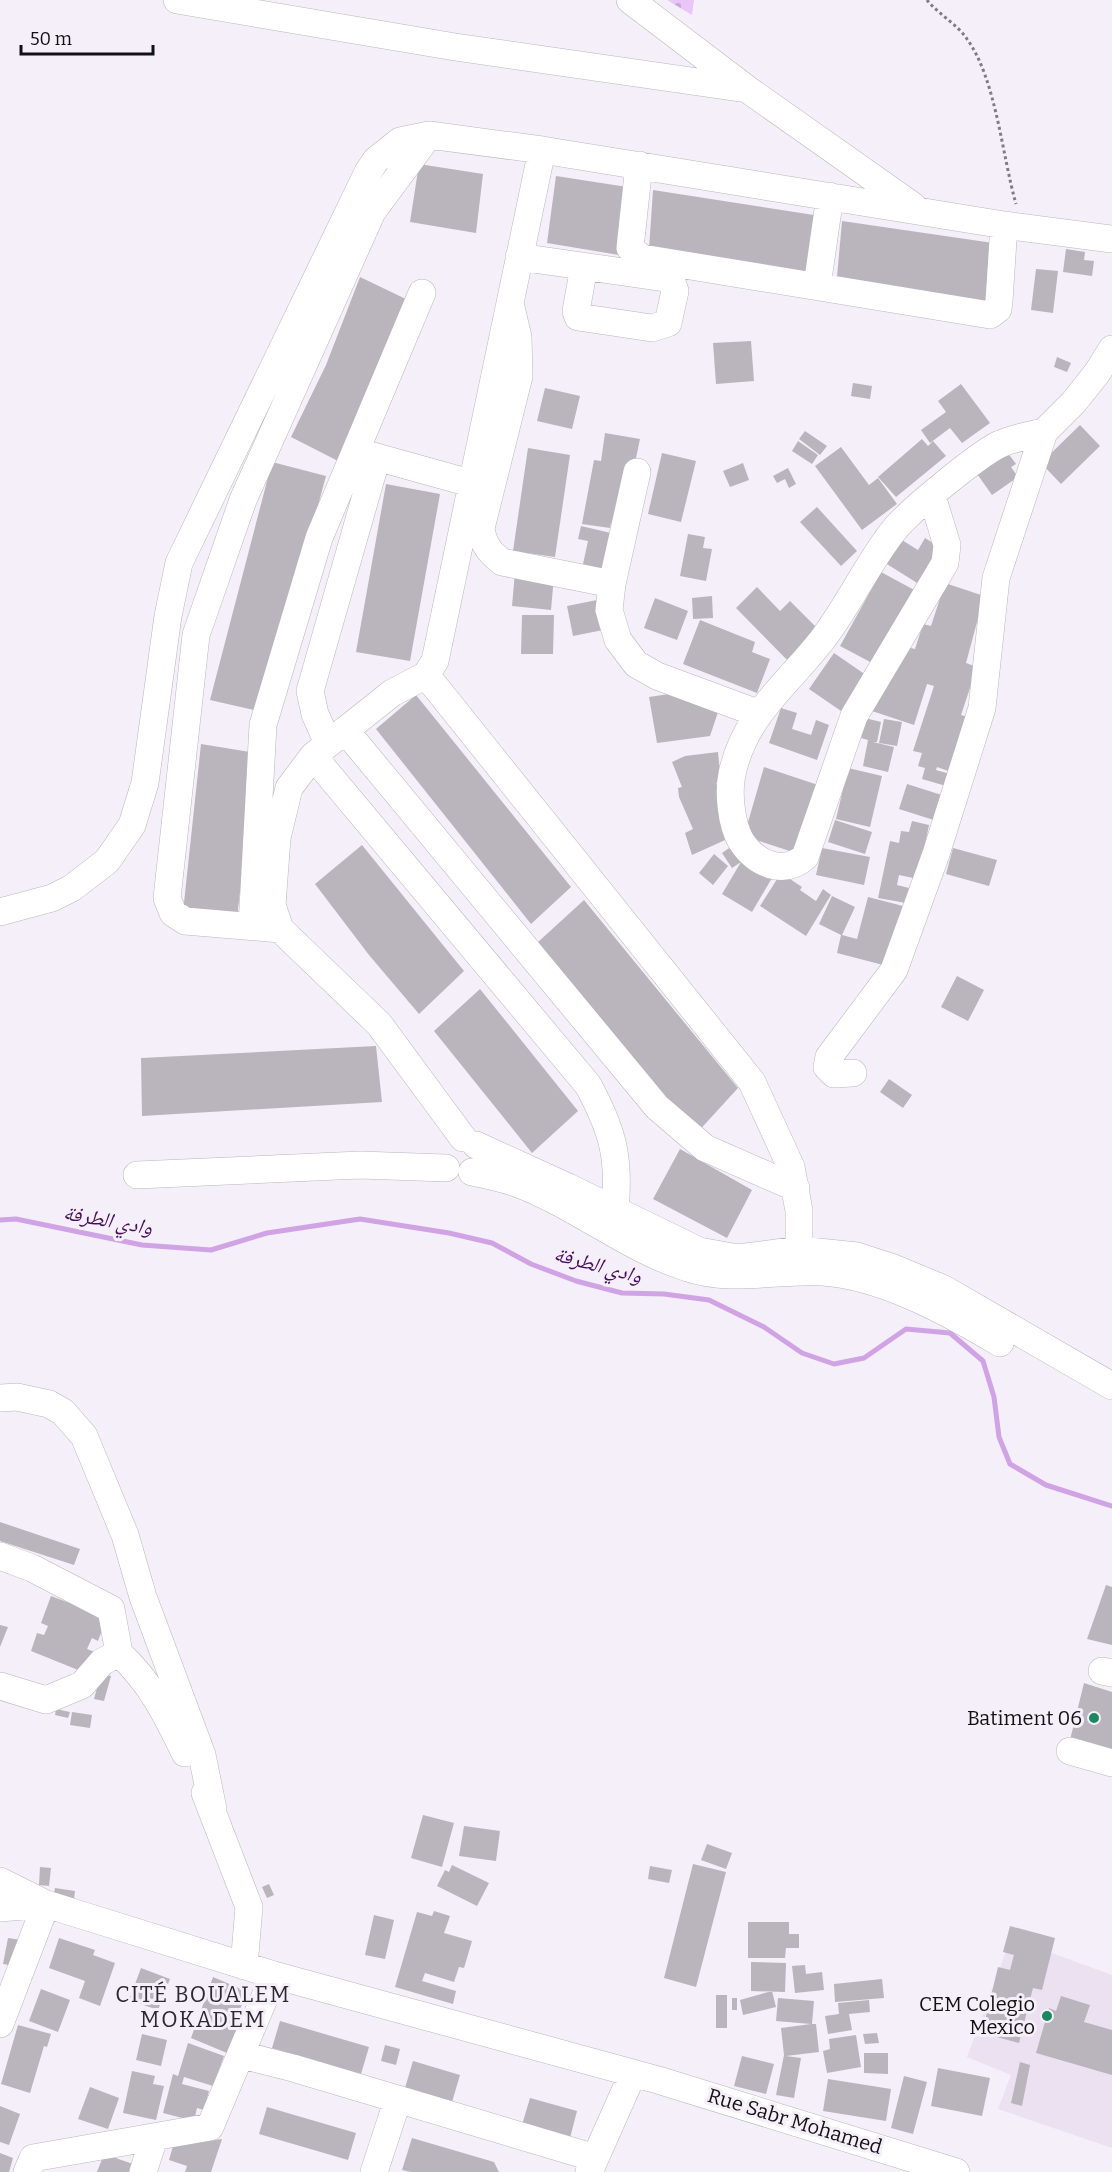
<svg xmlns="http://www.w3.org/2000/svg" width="1112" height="2172" font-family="Bitter,'Noto Naskh Arabic',serif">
	<defs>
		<pattern id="cemetery-stones" width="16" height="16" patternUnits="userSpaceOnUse" patternTransform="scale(1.5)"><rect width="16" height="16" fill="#e8c6f8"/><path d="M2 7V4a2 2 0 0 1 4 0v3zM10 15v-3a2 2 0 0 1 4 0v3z" fill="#c6a9d4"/></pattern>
	</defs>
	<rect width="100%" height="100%" fill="#f5eff9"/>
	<path fill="#ece1f1" d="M1011,1938l101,37v173l-114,-39 13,-34 -44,-18z"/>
	<path fill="url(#cemetery-stones)" d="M667,0h27l-2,15z"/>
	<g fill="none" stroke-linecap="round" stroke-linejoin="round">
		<path stroke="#cfa3e4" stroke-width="5" d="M0,1220l16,-1 126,26 69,5 56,-17 93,-14 89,14 43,10 39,21 45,17 46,12 42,1 45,6 55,27 38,26 32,11 30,-6 42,-29 44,4 33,28 11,36 5,40 11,27 36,21 66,21"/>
	</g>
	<path fill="#bab4bd" d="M419,164l64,10 -7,59 -66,-11z
		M556,176l71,11 -8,68 -72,-12z
		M653,190l161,25 -5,60 -160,-26z
		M842,221l158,23 -7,65 -157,-21z
		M1066,249l19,3 -1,8 10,1 -2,15 -29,-4z
		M1036,269l22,2 -5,42 -22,-3z
		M360,277l50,24 -72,160 -47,-24 35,-72z
		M751,341l3,40 -38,3 -3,-41z
		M1057,357l14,6 -4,9 -13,-5z
		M853,383l19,3 -2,13 -19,-3z
		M961,384l29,39 -28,20 -12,-15 -20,15 -9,-13 25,-18 -8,-11z
		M545,388l35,8 -8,33 -35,-8z
		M1080,425l20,21 -39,38 -20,-21z
		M805,431l22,15 -7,9 -21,-16z
		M605,433l35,6 -18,86 -11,-2 -1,5 -28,-4 12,-64 7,1z
		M922,439l6,7 5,-5 13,15 -50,41 -18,-20z
		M798,441l20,14 -6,9 -20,-13z
		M841,447l28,38 9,-7 19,26 -35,26 -47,-64z
		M528,448l42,7 -15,102 -42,-6z
		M1005,449l11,15 -5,3 7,10 -26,18 -17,-24z
		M662,453l34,8 -15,61 -33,-8z
		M272,462l54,14 -64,236 -52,-12z
		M743,463l6,17 -19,7 -7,-16z
		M788,468l8,16 -7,4 -4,-9 -8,4 -4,-7z
		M386,484l54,10 -30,167 -54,-9z
		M817,507l40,44 -16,15 -41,-44z
		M581,526l34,8 -9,36 -23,-6 5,-23 -10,-2z
		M688,534l17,3 -2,11 9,1 -6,32 -26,-5z
		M897,537l21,13 7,-12 19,12 -22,36 -40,-25z
		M515,572l39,4 -3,34 -39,-4z
		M881,572l35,19 -42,73 -34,-18z
		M945,583l39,13 -18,67 11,4 -16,48 7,2 -17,55 -14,-5 -1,3 14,4 -4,12 -24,-7 3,-11 -7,-2 4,-13 -9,-2 21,-65 -7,-2 -13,41 -42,-14 34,-64 9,2 8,-25 8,2z
		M757,587l23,24 10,-10 31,31 -27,35 -58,-59z
		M712,596l1,22 -20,1 -1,-21z
		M655,598l33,13 -11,29 -33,-12z
		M597,600l6,30 -30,6 -6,-30z
		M522,615h32l-1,39h-32z
		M700,620l55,22 -3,10 18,7 -13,34 -74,-29z
		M834,653l32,22 -25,36 -32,-22z
		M690,691l30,15 -10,30 -53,7 -8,-46z
		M416,695l155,192 -40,37 -155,-195z
		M781,708l16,5 -5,16 19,6 5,-15 13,5 -12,35 -48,-17z
		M865,718l16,4 -4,20h-4l21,5 -6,25 -25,-6 5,-26 -7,-2z
		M884,719l18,3 -5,24 -18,-3z
		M201,744l55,9 -19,165 -54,-6z
		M718,752l3,31h-5l18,53 -42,19 -7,-22 8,-4 -14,-32 -1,-9 4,-1 -10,-25 13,-6z
		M764,767l57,19 -22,68 -55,-18z
		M848,768l34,8 -12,51 -34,-8z
		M907,784l41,13 -8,25 -41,-13z
		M835,820l37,12 -7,22 -37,-12z
		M912,821l17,4 -11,54 -19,-4 -2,10 12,3 -3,15 -28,-5 12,-57 9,2 2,-12 8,1z
		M738,842l34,36 -20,34 -30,-18 19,-32 -9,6 -10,-15z
		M362,845l102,126 -45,43 -50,-59 -54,-71z
		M822,848l48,9 -6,28 -48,-10z
		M953,848l44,12 -8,26 -43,-12z
		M714,854l14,12 -15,19 -14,-12z
		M781,873l21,14 -2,3 16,11 7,-12 8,6 -25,41 -46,-30z
		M832,896l23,11 -13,28 15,4 11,-42 35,9 -16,60 -50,-13 4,-18 -22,-11z
		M584,900l154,188 -43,47 -158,-192z
		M957,976l27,14 -16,31 -27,-14z
		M480,989l98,122 -46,42 -98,-122z
		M376,1046l6,56 -240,14 -1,-58z
		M889,1079l23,16 -9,13 -23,-16z
		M680,1149l72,41 -25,48 -74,-39z
		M0,1522l80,27 -6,16 -74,-24z
		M1106,1585l6,2v58l-25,-6z
		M51,1596l56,21 -9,24 -6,-3 -5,11 8,3 -7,22 -57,-23 6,-18 7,2 4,-9 -7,-3z
		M0,1625l8,2 -8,20z
		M101,1674l10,2 -7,25 -10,-2z
		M1084,1683l28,9v64l-43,-12z
		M56,1709l14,3 -2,6 -13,-3z
		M72,1712l20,3 -2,13 -20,-3z
		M423,1815l31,8 -12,44 -31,-9z
		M464,1826l36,5 -4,30 -37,-5z
		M707,1844l25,9 -6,16 -25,-9z
		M693,1864l33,8 -30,115 -32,-9z
		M452,1865l37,18 -12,23 -40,-20 8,-16 4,2z
		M650,1866l22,4 -3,13 -21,-4z
		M40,1867l11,1 -2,18 -10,-1z
		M269,1884l5,11 -7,3 -5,-11z
		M55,1888l20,3 -1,9 -21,-2z
		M434,1911l16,5 -6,17 28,8 -8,27 -5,-1 -5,15 -29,-9 -3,8 34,10 -3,13 -58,-17 22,-75 15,4z
		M374,1915l20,5 -9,39 -20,-4z
		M748,1922h41v12h10v14h-13l-1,10h-37z
		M1010,1926l45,12 -13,52 -9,-2 -14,55 -37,-10 16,-66 12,3 4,-15 -11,-3z
		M8,1938l13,2 -6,26 -12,-2z
		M59,1938l36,12 -2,5 22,8 -15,43 -21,-8 6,-17 -36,-13z
		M751,1962l35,1 -1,29 -34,-1z
		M805,1965l1,9 16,-2 2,18 -29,3 -3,-27z
		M141,1968l29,11 -12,31 -29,-10z
		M213,1977l35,15 -9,19 4,2 -16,40 -36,-15z
		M882,1979l2,19 -49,4 -1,-18z
		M41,1989l29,11 -12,32 -29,-11z
		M772,1991l4,16 -33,8 -3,-15z
		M716,1995h11v33h-11z
		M1061,1996l29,9 -6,17 28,8v45l-76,-22 13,-45 7,3z
		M732,1998h5v12h-5z
		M778,1998l36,3 -2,23h4l3,28 -33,4 15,2 -7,40 -18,-3 8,-40 -3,-27 30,-4 -35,-3z
		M869,2000l1,12 -21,2 3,16 -24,4 -3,-18 14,-2 -1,-11z
		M280,2021l89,26 -8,27 -89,-26z
		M18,2025l33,9 -4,13 -3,-1 -14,47 -29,-9z
		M877,2033l2,10 -14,1 -2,-10z
		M142,2034l25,6 -6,26 -25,-6z
		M856,2035l5,32 -34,6 -4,-22 7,-2 -1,-10z
		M188,2043l36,13 -11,30 -29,-9 -2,7 27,7 -5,19 -7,-2 -3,13 -31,-8 10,-39 5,2z
		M385,2045l15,4 -4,16 -15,-4z
		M864,2053h24v21l-24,-1z
		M742,2056l32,8 -8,30 -32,-8z
		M413,2061l47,14 -8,27 -47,-14z
		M1020,2062l10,3 -8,41 -11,-3z
		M938,2068l52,10 -8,38 -51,-10z
		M132,2071l23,5 -2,8 11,2 -8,34 -33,-7z
		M904,2076l23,6 -14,52 -22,-6z
		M828,2079l63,10 -5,32 -63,-10z
		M90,2087l29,11 -11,31 -30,-10z
		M530,2098l47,13 -7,27 -48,-13z
		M0,2106l20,8 -11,31 -9,-3z
		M267,2107l89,26 -8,27 -89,-26z
		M412,2138l82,24 5,10h-88l-9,-2z
		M222,2139l-11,33h-26l2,-6 -18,-6 4,-14z
		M0,2153l13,5 -4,14h-9z
		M104,2154l29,10 -3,8h-33z"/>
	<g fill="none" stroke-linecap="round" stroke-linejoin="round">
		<g stroke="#bbb5be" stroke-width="28">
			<path id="minor" d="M177,0l278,47 292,42
				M630,0l117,89 166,117
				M542,150l-32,153 8,34 1,39 -38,152c2,16 8,24 21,34l110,22
				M639,165l-9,83 12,10 348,57 8,-6 1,-8 5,-76
				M519,257l146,21 7,4 3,9 -7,32 -16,5 -74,-11 -2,-6 8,-44
				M817,286l13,-90
				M362,453l108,30
				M637,472l-25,112 -3,26 9,30 18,24 21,12 100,37
				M932,496l15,49 -2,18 -91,153 -49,141c-22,19 -49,7 -64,-16 -10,-17 -13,-49 -9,-67 13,-60 55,-89 90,-134 27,-35 45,-76 72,-110 15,-19 85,-76 106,-86 14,-6 30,-9 44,-12
				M426,675l326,407 39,85 8,44v39
				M345,730l312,377 48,41 91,40
				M328,743l-13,-29 -5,-23 67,-234
				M313,756l275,329c25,46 32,73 27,125
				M0,912l52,-14 20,-10 35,-27 25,-36 13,-42 23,-167 11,-53 189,-391 8,-12 24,-19 29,-6 113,15 462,75 108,14
				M252,926l11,-201 56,-187 103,-245
				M280,929l-95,-8 -12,-8 -6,-15 29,-263 47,-135 129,-288 57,-77
				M853,1073l-19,1 -7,-7 2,-10 65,-87 42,-116 46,-146 14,-130 48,-146 30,-30 23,-29 15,-24
				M463,1138l-84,-114 -99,-95 -8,-24 5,-67 12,-50 24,-32 79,-63 34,-18 9,-14 75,-358
				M476,1145l92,42 131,64 39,7 61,-8 58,6 34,11 53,22 168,97
				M472,1172c15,3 30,6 44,11 60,22 111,66 172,85 44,15 90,1 135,4 60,4 126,41 177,71
				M137,1175l223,-10 86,3
				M0,1398l17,-1 32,7 14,8 21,24 41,99 18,62 59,158 11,54
				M0,1556l32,12 79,41 8,44
				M1102,1671l10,2
				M0,1686l46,14 36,-15 20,-23 17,-9c32,30 47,61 66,100
				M1070,1751l42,12
				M205,1793l44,114 -5,59
				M0,1881l46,23 -46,120
				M0,1908l46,-4 228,71 384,105 298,92
				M242,2055l51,13 302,90
				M27,2172l6,-14 177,-31 64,-152
				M143,2172l11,-34
				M374,2172l24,-73
				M589,2172l44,-99"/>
		</g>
		<path stroke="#7f7c82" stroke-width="3" stroke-dasharray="3 3" stroke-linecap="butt" d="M927,0c11,14 30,24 40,39 29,40 35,116 49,165"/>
		<use href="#minor" stroke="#fff" stroke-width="27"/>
	</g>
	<g fill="#1d8662" stroke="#f5eff9" stroke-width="2">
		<circle cx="1094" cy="1718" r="6"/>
		<circle cx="1047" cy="2016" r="6"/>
	</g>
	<g text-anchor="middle" stroke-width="6" stroke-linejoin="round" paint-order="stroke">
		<g font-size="20" fill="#131114" stroke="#f5eff9" text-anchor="end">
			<text x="1082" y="1725">Batiment 06</text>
			<text x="1035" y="2011">CEM Colegio<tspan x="1035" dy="23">Mexico</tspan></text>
		</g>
		<g font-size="20" fill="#131114" stroke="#f5eff9">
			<text transform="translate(795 2121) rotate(17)" y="7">Rue Sabr Mohamed</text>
		</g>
		<g font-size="21" font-style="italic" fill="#470f5c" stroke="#f5eff9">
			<text transform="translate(108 1220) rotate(10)" y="7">وادي الطرفة</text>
			<text transform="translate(598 1265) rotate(15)" y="7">وادي الطرفة</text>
		</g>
		<g font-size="22" letter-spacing="1.5" fill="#2e2930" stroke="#f5eff9">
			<text x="203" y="2002">CITÉ BOUALEM<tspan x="203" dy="25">MOKADEM</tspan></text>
		</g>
	</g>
	<path d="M21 45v9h132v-9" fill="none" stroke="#131114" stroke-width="3"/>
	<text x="30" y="45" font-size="18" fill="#131114" stroke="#f5eff9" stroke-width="4.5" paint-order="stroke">50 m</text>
</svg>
